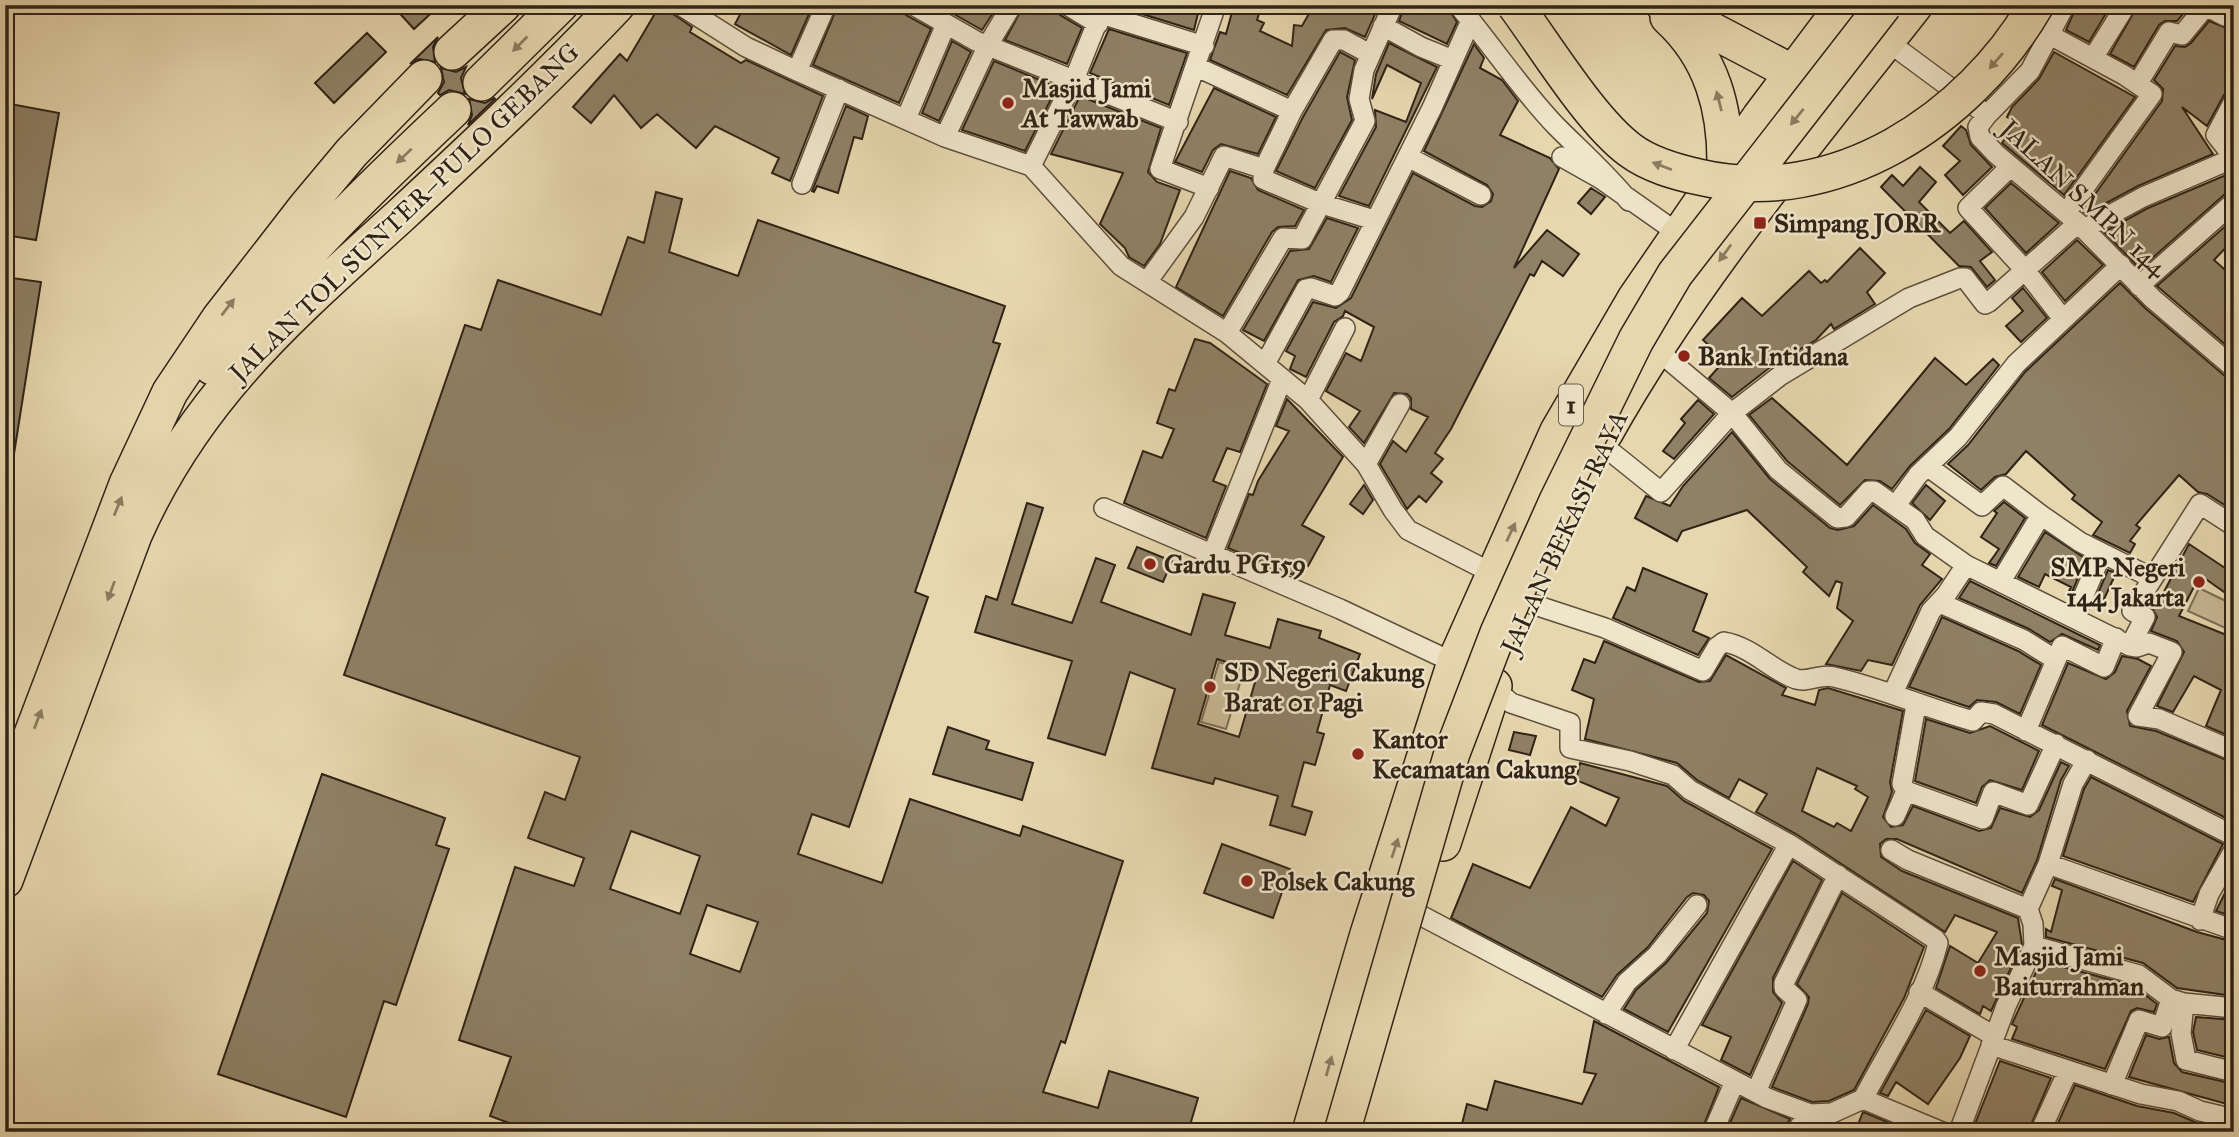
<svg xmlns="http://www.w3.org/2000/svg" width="2239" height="1137" font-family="'IM FELL Great Primer',serif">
	<rect width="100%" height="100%" fill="#e7d7af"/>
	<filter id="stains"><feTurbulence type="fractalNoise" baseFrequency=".00286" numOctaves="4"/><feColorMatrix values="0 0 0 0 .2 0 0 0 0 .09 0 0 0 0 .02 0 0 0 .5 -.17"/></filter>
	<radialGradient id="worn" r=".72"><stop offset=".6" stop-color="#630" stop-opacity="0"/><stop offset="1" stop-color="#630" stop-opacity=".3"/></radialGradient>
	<path fill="#c8b895" stroke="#7c6e56" stroke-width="2" d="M2199,588l35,17v27l-46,-21z
		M1219,662l25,8 -18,59 -25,-7z"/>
	<path fill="#8f8166" stroke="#2f2316" stroke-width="2" fill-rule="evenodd" d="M392,5h48l-26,24z
		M660,5l32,22 -2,5 51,31 5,-3 77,36 -33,85 -18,-8 7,-15 -64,-32 -19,22 -39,-34 -16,14 -27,-33 -23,28 -18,-16 47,-53 7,7z
		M745,5h68l-22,50 -56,-31z
		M838,5h63l5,10 25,14 -32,74 -86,-38z
		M938,5h42l13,8 -11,17z
		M1024,5h31l5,10 22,13 -15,36 -62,-24z
		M1142,5h58l-6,25 -55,-17z
		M1234,5h28l-5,15 7,3 -4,8 32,15 2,-21 8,1 12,-21h55l8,5 -12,27 -20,-9 -19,2 -39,65 -77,-35 10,-28 6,2z
		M1405,5h41l11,17 -10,22 -48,-23z
		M2077,5h34l-22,37 -23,-12z
		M2138,5h53l-14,16h-12l-6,4 -25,42 -24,-13z
		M2209,21l25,10v58l-10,6 -17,31 -25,-19 31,47 -75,32 -52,28 -3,-3 79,-110 1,-12 -9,-9 21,-34 10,1 6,-4z
		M1109,29l78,24 -18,52 -79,-32z
		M367,33l19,19 -52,51 -19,-20z
		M438,37l-5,10 2,15 -16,-3 -9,5z
		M952,41l19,11 -32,69 -17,-8z
		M1389,43l48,24 -68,139 -30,-10 37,-69 -1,-17 31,12 15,-39 -34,-18 -15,34 4,-25z
		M1474,44l10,14 -4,10 22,12 16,21 -18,34 50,23 9,11 -45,99 33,-38 32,24 -16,22 -21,-15 -8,15 -4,-2 -79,155 -16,24 8,6 -12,14 11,9 -16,20 -7,-6 -12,13 -27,-45 13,-23 13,11 22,-35 -17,-8v-11l-4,-4 -13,-1 -30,50 -15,-16 11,-16 -34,-20 20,-38 15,8 13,-34 -29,-16 -2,5 -9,6 -28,55 -16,-8 5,-13 -9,-5 27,-49 23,6 15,-10 62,-125 62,33 7,1 9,-6 2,-7 -6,-9 -63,-34z
		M1340,52l15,8 -8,37 5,23 -37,68 -39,-17 27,-54z
		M2054,52l81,45 -71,98 -62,-52 14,-20 -9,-6 5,-10 27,-28z
		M994,61l63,26 -32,64 -63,-21z
		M466,67l-5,11 4,16 -16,-4 -9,5 -2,-2 6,-11 -3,-14 15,4z
		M1214,88l62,29 -18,37 -37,-10 -8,6 -11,22 -27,-10z
		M1080,96l81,32 -13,44 9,10 23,8 -20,54 -16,22 -15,-9 -4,-9 -25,-24 23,-51 -72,-19z
		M494,98l1,1 -27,26 4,-10 -3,-16 16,4z
		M5,103l54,10 -23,127 -31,-5z
		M846,106l22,10 -6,23 -8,-2 -16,56 -21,-7 -3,6 -2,-1z
		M1961,126l5,4 5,15 21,22 -29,28 -18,-20 15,-14 -17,-15z
		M1920,167l16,15 -17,20 31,31 14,-12 28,31 -12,9 15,19 -8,7 -16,-20 -12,-1 -78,-79 11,-12 11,11z
		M1230,171l21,7 7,12 46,20 -9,16 -17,1 -6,5 -49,84 -47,-29z
		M2226,175l8,15 -8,3 -86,76 -36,-37 44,-24z
		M2011,183l48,40 -33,30 -41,-45z
		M1591,188l14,9 -14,17 -13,-11z
		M656,192l26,7 -13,53 69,24 20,-56 247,86 -12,36 7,2 -85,248 13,5 -79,230 -37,-13 -14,40 84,29 28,-84 110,37 3,-10 100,35 -58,182 -4,-2 -18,51 55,16 11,-37 89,27 -10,34h-655l-43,-16 21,-59 -52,-17 56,-173 59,19 10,-28 -56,-20 17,-46 20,8 15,-43 -236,-82 121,-350 16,5 17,-50 103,35 27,-78 16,6zM631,831l69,25 -20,58 -70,-25zM707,905l51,17 -18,50 -50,-18z
		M1327,218l31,10 -27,54 -17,-6 -16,4 -34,61 -21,-11 47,-79 19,-2z
		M2229,223l5,5v11l-20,21 20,18v74l-77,-66z
		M2077,240l26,25 -38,36 -23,-29z
		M1860,248l25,25 -18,19 8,12 -41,25 -3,-5 -15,16 -43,25 -41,32 -23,-19 16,-18 -22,-20 39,-42 20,18 47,-45 12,12 4,-3 2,2z
		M5,277l36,5 -27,172h-9z
		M2120,283l25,25 81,69 8,3v131l-27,-17 -9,-2 -19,-17 -43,50 4,3 -10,13 5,3 -5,9 -37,-18 9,-13 -30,-23 3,-4 -49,-44 -20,23 -11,3 -14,13 -33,-26 20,-19 57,-73z
		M2023,288l24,30 -26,24 -15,-16 17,-15 -11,-13z
		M1195,339l15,4 57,41 -27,68 -13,-4 -14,33 13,5 -20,52 -82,-35 19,-52 19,7 12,-29 -17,-6 12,-34 6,2z
		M1935,358l31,27 27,-26 6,6 -50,64 -39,37 -18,23 -12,-8 -15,-1 -25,25 -53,-44 -38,-46 23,-17 75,67z
		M1287,399l56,58 -41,68 22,12 -16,29 -10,-6 -5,15 -65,-27 21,-54 4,1 5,-14 31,-50 -13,-5z
		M1698,400l16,14 -40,45 -11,-8 22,-28 -4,-4z
		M1732,432l38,47 60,49 8,2 16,-4 19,-21 33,24 9,14 15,11 -8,11 20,14 -22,26 -28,60 -24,-5 -7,11 -35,-7 27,-43 -16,-13 5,-25 -6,-2 -7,15 -26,-24 4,-5 -60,-57 -65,21 -5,10 -42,-23 11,-22 24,10 13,-20z
		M1364,485l9,15 -10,14 -13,-10z
		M1926,485l19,16 -15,19 -18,-17z
		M2004,502l21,16 -29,48 -7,-3 10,-14 -18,-12 16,-24 -3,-2z
		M1027,503l16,5 -31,96 60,19 24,-65 19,7 -14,37 90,33 12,-41 32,9 -10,32 45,13 8,-29 43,12 -2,7 41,16 -14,37 -16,-6 -13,47 7,2 -9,31 -11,-3 -12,44 20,6 -7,23 -35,-10 8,-29 -63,-18 -2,6 -61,-16 23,-79 -45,-17 -25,83 -57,-17 24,-77 -97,-29 11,-36 11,4zM1217,659l41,13 -19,65 -41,-13z
		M2045,532l41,27 -16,38 -3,-1 4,-9 -26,-13 -6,13 -21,-10z
		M2189,544l45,30v25l-34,-24 -21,41 55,22v100l-28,-12 15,-36 -27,-14 -21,36 -16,-6 27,-54 -7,-11 -26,-10 6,-14 -6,-11 5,1z
		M1137,547l35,14 -9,21 -35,-14z
		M1643,568l64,26 -14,37 16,7 -11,17 -85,-37 14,-31 8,4z
		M2108,570l8,3 -17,37 -7,-3z
		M1970,581l130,64 -2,5 -36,-16 -12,8 -21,-13 -70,-31z
		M1942,617l76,34 23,14 -21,49 -24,-12 -19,-2 -8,7 -60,-20z
		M1604,641l95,41 11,-1 16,-26 60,33 -4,7 33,10 4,-15 9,-2 75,23 -13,71 2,10 -9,25 8,10 12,-2 10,-19 66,25 12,-3 9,-20 30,9 9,-7 22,-48 8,4 -8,14 -24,80 -15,33 -125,-54h-11l-6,5 1,13 21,14 116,47 4,26 -31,67 -8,-5 -3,8 -44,-26 14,-42 28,17 19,-31 -42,-17 -10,17 -149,-98 -40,-22 11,-18 -28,-15 -10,19 -32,-18 -20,-17 -92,-24 9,-40 -22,-9 12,-31 11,4zM1817,768l40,18 -2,3 13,8 -17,34 -14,-8 -3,4 -32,-16z
		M2122,656l16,3 13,7 -24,45 3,15 26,5 78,32v59l-192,-97 26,-62 38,16 9,-7z
		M1926,719l44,14 20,-7 49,25 -17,39 -32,-10 -8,7 -6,16 -61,-22z
		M948,727l41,14 -3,8 47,14 -11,37 -89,-26z
		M1514,732l22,4 -6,19 -21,-5z
		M1580,763l87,23 17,15 88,48 -104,183 -44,-23 12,-19 30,-27 41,-50 2,-12 -5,-6 -11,-2 -6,4 -39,50 -31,28 -15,22 -151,-79 22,-54 57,24 41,-81 35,19 13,-28 -43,-18z
		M322,774l123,44 -9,27 13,4 -53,156 -12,-4 -38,116 -128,-43z
		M2091,777l132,67 -30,58 -130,-46 21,-67z
		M1222,844l68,25 -17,49 -69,-25z
		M1793,861l29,19 -49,98v14l9,11 -32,72 -29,-15 10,-23 -29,-12z
		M2234,875v42l-18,-6z
		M2055,879l142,53 37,10 -1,54 -56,-8 -34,-25 -97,-26v-8l5,3 11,-42 -10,-4z
		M1842,893l82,54 -20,51 -50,92 -25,11 -17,1 -40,-15 36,-83 1,-7 -12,-13z
		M2041,961l93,25 23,18 -3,8 -17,-4 -6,3 -26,58 -93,-30 5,-12 -5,-3z
		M1926,1010l44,26 -10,22 -32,46 -32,-22 -8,14 -8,-3z
		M2196,1017l38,3v39l-37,-9 -4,-18z
		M1594,1021l125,66 -18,45h-241l7,-28 20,6 8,-29 87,23 14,-30 -12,-2z
		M2146,1035l13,4 10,-2 5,26 8,9 52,12v22l-105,-29z
		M2000,1061l51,17 -23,54 -25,-7 -3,7h-6l-19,-8z
		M2075,1085l62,21 37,7 23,10 37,9h-180z
		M1741,1098l49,21 -7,13h-57z
		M1863,1112l32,13 -3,7h-37z"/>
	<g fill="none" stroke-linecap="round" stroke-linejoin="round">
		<g stroke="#5d503c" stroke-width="22">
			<path id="street" d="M680,5l66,42 51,24 148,66 86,29 90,100 106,67 81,67 58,64 27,46 15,20 84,43
				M913,5l63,36 202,81
				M1067,5l31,19
				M1458,5c34,40 63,85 99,122 25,25 50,47 72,74
				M1101,14l103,32
				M1383,26l38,21 32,13
				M2050,35l74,40 28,19 -86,119
				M1887,41l100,74 -9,12 2,10 16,17 82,69 75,76 81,69
				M2093,58l33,-53
				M1197,67l95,44 -28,58 -1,10 59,25 52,16
				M797,71l29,-66
				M2138,83l31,-51 13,3 24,-29 19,10 8,-11
				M2234,101l-18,34 18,23
				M1292,111l41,-71h11l26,14
				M1987,115l43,-44 35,-66
				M906,119l40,-95
				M945,137l43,-92 24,-40
				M1408,157l73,38
				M1562,157l39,22 78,55
				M1031,166l43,-86 30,-75
				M2010,167l-42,41 57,62 38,49
				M802,184l37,-95
				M1209,188l-49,-19 56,-164
				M2084,229l59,-32 91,-39
				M1147,282l47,-65 30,-61 40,13
				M2139,286l95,-84
				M1227,333l56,-95 19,1 63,-118 -6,-22 5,-29 29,-65
				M1657,350l75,63 46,57 59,48 9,-1 23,-26h5l41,29 10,16 41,29 164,81 7,1 12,-4 23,9 -34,64 21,3 75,32
				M1265,364l41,-75 5,-1 24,8 5,-4 92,-184 39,-88
				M1308,400l37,-72
				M1600,443l61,49 71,-79 49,-38 128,-77 51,-20h5l20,26 4,-2 89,-79
				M1366,464l34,-60
				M1927,466l55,40 21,-20 38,29 -40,66
				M1896,505l22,-30 40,-38 58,-73 105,-99
				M1104,508l236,101 121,57
				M2041,515l39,27 72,36
				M1212,555l70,-176
				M1529,603l76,25 98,43 14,-24 7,-5c28,5 47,28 72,37 13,4 24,-6 38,-2 48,11 92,31 139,44l8,-9 13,2 240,122
				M1940,603l84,37 32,20
				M2074,618l28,-65
				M2130,646l15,-29 -13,-6 68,-107 34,22
				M1489,684l22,19 59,20v25l60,13 43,14 17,15 99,54 146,95 3,4c-13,54 -49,106 -75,156
				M1893,693l38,-82 15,-16 20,-30
				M2026,731l36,-85 42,21 12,-29
				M1906,791l77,28 10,-27 35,13 28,-61
				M1895,816l11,-25 -4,-7 14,-79
				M1891,850l17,10 120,49
				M2048,864l186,66
				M1420,915l347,183 43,16 22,-1 31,-14 79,33
				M2200,920l9,-26 25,-44
				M2034,946l105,29 32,24 13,4 50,5
				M1919,992l75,44
				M2184,1003l-3,30 5,27 48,12
				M1606,1014l21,-32 30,-27 40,-50
				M1991,1045l150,49 37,7 22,10 34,8
				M1674,1050l115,-206
				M2112,1085l27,-65 23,7 9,-28
				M1756,1092l41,-92 -13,-12v-5l54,-108
				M1713,1132l22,-51
				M1795,1132l15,-18
				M1959,1132l47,-126 28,-60 -1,-22 -5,-15 20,-45 25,-80 14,-24
				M2040,1132l28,-61"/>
		</g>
		<g stroke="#2f2316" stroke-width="38">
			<path id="highway" d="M1664,5l148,78
				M1668,17c44,40 58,92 57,151
				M452,52l51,-47
				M481,83l79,-78
				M212,367c70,-94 156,-177 241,-257
				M1605,433c83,-149 204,-293 310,-428
				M5,805l122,-321 43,-92 49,-73 87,-112 46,-55 72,-74
				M1443,843l51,-157
				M5,880l129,-345c62,-140 156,-219 266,-319 74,-69 148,-138 217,-211
				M1310,1132l58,-198 87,-272 103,-231 77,-132 125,-182 84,-112"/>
		</g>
		<use href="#street" stroke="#efe5cb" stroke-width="19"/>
		<use href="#highway" stroke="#e7d7af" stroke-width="35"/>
		<g stroke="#2f2316" stroke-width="38" stroke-linecap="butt">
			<path id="highway-bridge" d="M1515,5c31,42 76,116 115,145 20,15 46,22 69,27 136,32 271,-58 337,-172
				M1342,1132l110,-379 46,-120 59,-132 79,-161 39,-66 209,-269"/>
		</g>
		<use href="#highway-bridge" stroke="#e7d7af" stroke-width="35"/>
	</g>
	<defs><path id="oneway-solid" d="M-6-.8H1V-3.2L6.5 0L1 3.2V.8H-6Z" transform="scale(1.75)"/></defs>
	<g fill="#8b7d62">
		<use href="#oneway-solid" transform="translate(520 44) rotate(135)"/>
		<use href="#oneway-solid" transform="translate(1996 61) rotate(131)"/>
		<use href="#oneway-solid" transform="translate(1719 101) rotate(-104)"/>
		<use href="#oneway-solid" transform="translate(1797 117) rotate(129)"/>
		<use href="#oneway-solid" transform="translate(404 156) rotate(137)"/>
		<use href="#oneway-solid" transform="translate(1662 166) rotate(-159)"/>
		<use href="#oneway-solid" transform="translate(1725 253) rotate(126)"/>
		<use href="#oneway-solid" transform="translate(228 307) rotate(-52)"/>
		<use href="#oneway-solid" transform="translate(118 506) rotate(-68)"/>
		<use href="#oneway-solid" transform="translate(1511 532) rotate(-65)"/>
		<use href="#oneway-solid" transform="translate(111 591) rotate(110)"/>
		<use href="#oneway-solid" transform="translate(38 719) rotate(-69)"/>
		<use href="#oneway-solid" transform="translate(1395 848) rotate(-72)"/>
		<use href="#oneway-solid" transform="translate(1329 1066) rotate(-74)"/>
	</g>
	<g fill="#8f2418" stroke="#efe5cb" stroke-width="2.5">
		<circle cx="1008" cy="103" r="7"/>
		<rect x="1753" y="216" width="14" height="14" rx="3.5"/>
		<circle cx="1684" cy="356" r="7"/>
		<circle cx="1150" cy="564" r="7"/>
		<circle cx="2199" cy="582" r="7"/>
		<circle cx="1210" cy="687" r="7"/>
		<circle cx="1358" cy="754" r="7"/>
		<circle cx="1247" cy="881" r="7"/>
		<circle cx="1980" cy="971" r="7"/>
	</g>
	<g text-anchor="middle" stroke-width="5" stroke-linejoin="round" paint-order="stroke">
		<rect fill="#efe5cb" stroke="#695d4c" stroke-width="2" x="1559" y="384.5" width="24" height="41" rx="5"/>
		<g font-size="24" font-weight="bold" fill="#2f2316">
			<text x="1571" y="413">1</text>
		</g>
		<g font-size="26" font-weight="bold" fill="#2f2316" stroke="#efe5cb" text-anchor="start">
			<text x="1022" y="97">Masjid Jami<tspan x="1022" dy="30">At Tawwab</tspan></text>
			<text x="1774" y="232">Simpang JORR</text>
			<text x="1698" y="365">Bank Intidana</text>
			<text x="1164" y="573">Gardu PG159</text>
			<text x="2185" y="576" text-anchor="end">SMP Negeri<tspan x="2185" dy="30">144 Jakarta</tspan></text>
			<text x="1224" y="681">SD Negeri Cakung<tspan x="1224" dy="30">Barat 01 Pagi</tspan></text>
			<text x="1372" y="748">Kantor<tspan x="1372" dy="30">Kecamatan Cakung</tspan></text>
			<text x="1261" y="890">Polsek Cakung</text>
			<text x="1994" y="965">Masjid Jami<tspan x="1994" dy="30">Baiturrahman</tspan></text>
		</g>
		<g font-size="26" fill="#2f2316" stroke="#efe5cb">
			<text transform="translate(2084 198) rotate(43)" y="9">JALAN SMPN 144</text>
			<text transform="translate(404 212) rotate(-44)" y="9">JALAN TOL SUNTER–PULO GEBANG</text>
			<text transform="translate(1564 532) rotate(-65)" y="9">JALAN BEKASI RAYA</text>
		</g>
	</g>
	<rect width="2239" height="1137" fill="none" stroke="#e7d7af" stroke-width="28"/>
	<rect x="7" y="7" width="2225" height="1123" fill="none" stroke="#2f2316" stroke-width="3.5"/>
	<rect x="14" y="14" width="2211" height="1109" fill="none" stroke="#2f2316" stroke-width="2"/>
	<rect width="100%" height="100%" filter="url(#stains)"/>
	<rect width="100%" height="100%" fill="url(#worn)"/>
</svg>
